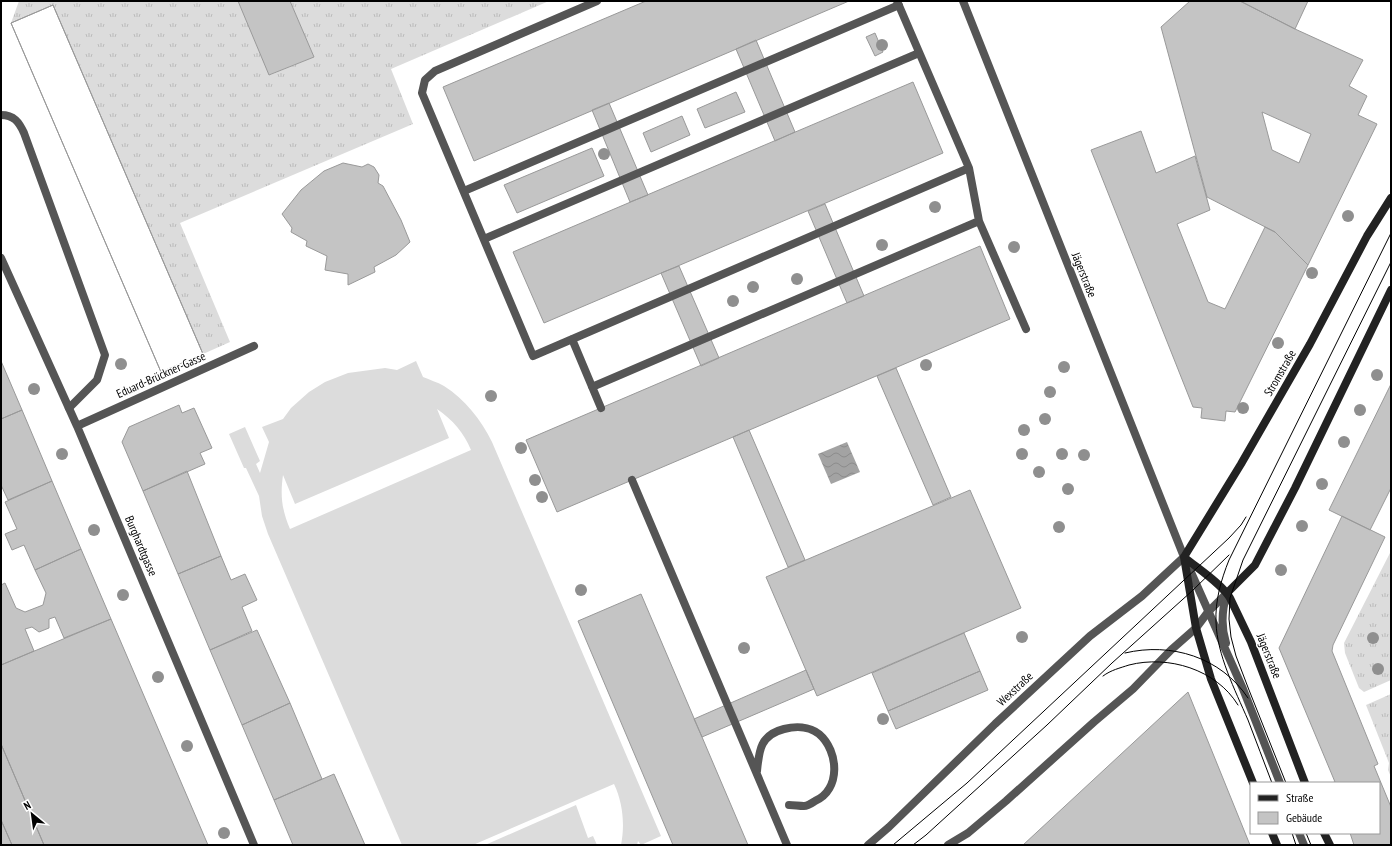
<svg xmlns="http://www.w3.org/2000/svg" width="1392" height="846" font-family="'PT Sans Narrow',sans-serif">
	<defs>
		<pattern id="grass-tufts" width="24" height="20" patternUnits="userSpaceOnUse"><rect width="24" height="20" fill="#dcdcdc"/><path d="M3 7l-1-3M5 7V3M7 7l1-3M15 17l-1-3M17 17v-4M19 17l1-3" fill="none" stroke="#bbb"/></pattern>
		<pattern id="water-waves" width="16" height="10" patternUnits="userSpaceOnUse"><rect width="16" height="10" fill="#a3a3a3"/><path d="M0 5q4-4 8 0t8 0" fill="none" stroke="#8b8b8b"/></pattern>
	</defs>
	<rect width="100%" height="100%" fill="#fff"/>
	<path fill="url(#grass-tufts)" d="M19,1h219l32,74 44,-18 -24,-56h259l-158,68 22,55 -233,99 50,119 -27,12 -150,-349 -42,18z
		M1391,551v129l-27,12 -5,-4 -14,-35 -1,-10z
		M1391,694v83l-3,-7 1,-7 -23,-58z"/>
	<path fill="#dcdcdc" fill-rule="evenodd" d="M416,361l7,16c7,3 14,5 21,9 21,13 37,34 48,56l169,394 -20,9 -3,-4 -1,4h-16c4,-20 2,-42 -7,-61l-141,61h-71l-134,-311 -6,-18 -3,-20 -13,-28h-2l-15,-34 16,-7 15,34 -4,3 4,9 9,-31 -7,-15 21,-8 8,-11 18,-16 16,-10 23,-9 37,-5 12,2zM437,409c16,11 27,24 34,41l-181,79c-8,-19 -10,-33 -7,-54l12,29 154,-66z
		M576,805l12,33 5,-2 4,9h-112z"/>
	<path fill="url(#water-waves)" d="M847,442l13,30 -29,12 -13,-30z"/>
	<path fill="#c4c4c4" stroke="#999" fill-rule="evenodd" d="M238,1h52l24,56 -45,18z
		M646,1h203l-375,160 -31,-74z
		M1190,1h50l55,28 68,31 -14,26 18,10 -9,19 19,9 -69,141 -33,-33 -68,-35 -46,-170zM1262,112l49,22 -12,29 -27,-13z
		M1240,1h68l-13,28z
		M53,5l150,349 -42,18 -150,-349z
		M53,5l150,349 -42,18 -150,-349z
		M875,33l8,19 -8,4 -9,-19z
		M756,40l39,92 -20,9 -39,-92z
		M913,82l30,71 -399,170 -31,-71z
		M736,92l9,20 -40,16 -8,-19z
		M609,103l39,92 -18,7 -38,-92z
		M682,116l8,19 -39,17 -8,-19z
		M1141,131l15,42 39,-17 15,54 -33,14 31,78 17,7 40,-82 10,5 33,33 -73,147 -9,-1 -1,10 -24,-3 1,-10 -9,-1 -102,-257z
		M592,148l12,28 -87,37 -13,-28z
		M343,163l19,4 6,-3 6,3 5,8 -1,8 5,3 18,34 9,22 -14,13 -22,12 1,5 -27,13v-11l-23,-4 2,-14 -21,-10 1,-5 -16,-9 1,-4 -10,-14 19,-24 23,-19z
		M825,204l39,92 -17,7 -39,-92z
		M980,246l30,73 -453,193 -31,-72z
		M679,266l40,92 -18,8 -40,-93z
		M1,361l21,49 -21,9z
		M896,368l55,129 -18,8 -56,-129z
		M1391,384v104l-21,42 -41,-20z
		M179,405l3,8 12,-5 18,40 -12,5 5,11 -62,27 -21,-49 7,-15z
		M22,410l30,71 -44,19 -7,-15v-66z
		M749,430l56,130 -17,7 -55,-130z
		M187,471l34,85 -43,18 -35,-83z
		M52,481l29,68 -46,21 -11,-25 -12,5 -7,-16 12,-5 -12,-27z
		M970,490l51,118 -204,88 -51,-119z
		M1342,516l43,21 -52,108 -1,6 46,113 -4,2 17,41v38h-37l-4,-12h29v-50h-48l4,-1 -56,-134z
		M81,549l30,70 -47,19 -9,-21 -6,2v9l-10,4 -7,-5 -7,2 9,22 -33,14v-80l4,-2 11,25 9,4 18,-7 3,-12 -11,-23z
		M221,556l10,24 14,-6 12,26 -15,7 10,24 -42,19 -32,-76z
		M641,594l61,143 46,108h-75l-95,-224z
		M111,619l97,226h-164l-43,-101v-79z
		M257,630l33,73 -48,22 -32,-75z
		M964,633l16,38 -92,40 -16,-38z
		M806,670l8,19 -112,48 -8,-18z
		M980,671l8,19 -92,39 -8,-18z
		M1188,692l62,153h-227z
		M290,703l32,76 -48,21 -32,-75z
		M1,744l43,101h-32l-11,-25z
		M334,774l31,71h-72l-19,-45z
		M1,820l11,25h-11z"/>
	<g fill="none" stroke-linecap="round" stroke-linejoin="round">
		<path stroke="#555" stroke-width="8" d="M597,1l-162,70 -10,9 -3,13 111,263 436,-188
			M897,1l72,167 10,53 47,108
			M1,115c13,0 18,7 23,18l81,222 -8,25 -28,28
			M464,191l435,-186
			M484,239l435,-186
			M572,339l29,69
			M592,387l387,-166
			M632,480l155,365
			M1186,561l57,128 37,94
			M1226,643c-5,-16 -4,-34 1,-50
			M757,771c2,-20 3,-36 27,-42 11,-3 25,-3 35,5 20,17 22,56 -4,67 -3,2 -7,5 -11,5 -5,0 -10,-1 -15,-1
			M1299,833l5,12"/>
		<path stroke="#555" stroke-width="8" d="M1,258l76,168 177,419
			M77,426l177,-80"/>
		<path stroke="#555" stroke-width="8" d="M868,845l21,-18 106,-103 95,-88 52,-40 42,-39 -221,-556
			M948,845l20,-12 38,-32 88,-79 39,-33 38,-39 25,-22 12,-16 19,-19"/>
		<path stroke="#222" stroke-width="8" d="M1184,557l57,-93 69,-120 57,-108 24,-38
			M1184,557c13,11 38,27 46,41l21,44 54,141
			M1184,557l12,71 15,51 42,104
			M1227,593l28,-28 40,-77 96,-198
			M1272,833l5,12
			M1324,833l6,12"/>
		<path stroke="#000" stroke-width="1" d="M1125,653c46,-11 96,4 123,45
			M1103,676c8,-6 17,-8 26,-11 39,-10 87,4 109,40
			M1272,783c-8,-21 -16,-42 -24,-63 -13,-30 -31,-65 -32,-98 -1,-21 5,-42 13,-62l162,-327
			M1286,783l-37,-93 -13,-34 -5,-19 -2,-18 1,-21 13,-38 148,-298
			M1292,833l4,12
			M1306,833l5,12
			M893,845l74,-62 262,-245 12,-13 5,-8
			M913,845l13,-10 121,-110 65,-62 80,-72 37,-36"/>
	</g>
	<g fill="#8f8f8f">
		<circle cx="882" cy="45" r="6"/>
		<circle cx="604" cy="154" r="6"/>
		<circle cx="935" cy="207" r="6"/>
		<circle cx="1348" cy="216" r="6"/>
		<circle cx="882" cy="245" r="6"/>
		<circle cx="1014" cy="247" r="6"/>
		<circle cx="1312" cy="273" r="6"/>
		<circle cx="797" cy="279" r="6"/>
		<circle cx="753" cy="287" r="6"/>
		<circle cx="733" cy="301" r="6"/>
		<circle cx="1278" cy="343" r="6"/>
		<circle cx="121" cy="364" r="6"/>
		<circle cx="926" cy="365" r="6"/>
		<circle cx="1064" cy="367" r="6"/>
		<circle cx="1377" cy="375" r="6"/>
		<circle cx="34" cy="389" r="6"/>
		<circle cx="1050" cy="392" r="6"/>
		<circle cx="491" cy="396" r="6"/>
		<circle cx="1243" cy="408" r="6"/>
		<circle cx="1360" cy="410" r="6"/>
		<circle cx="1045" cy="419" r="6"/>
		<circle cx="1024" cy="430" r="6"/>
		<circle cx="1344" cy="442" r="6"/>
		<circle cx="521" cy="448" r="6"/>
		<circle cx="62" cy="454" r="6"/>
		<circle cx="1022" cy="454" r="6"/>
		<circle cx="1062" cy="454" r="6"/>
		<circle cx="1084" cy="455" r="6"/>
		<circle cx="1039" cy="472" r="6"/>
		<circle cx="535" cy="480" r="6"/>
		<circle cx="1322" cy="484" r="6"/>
		<circle cx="1068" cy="489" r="6"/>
		<circle cx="542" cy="497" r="6"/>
		<circle cx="1302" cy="526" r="6"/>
		<circle cx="1059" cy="527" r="6"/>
		<circle cx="94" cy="530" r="6"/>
		<circle cx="1281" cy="570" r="6"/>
		<circle cx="581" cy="590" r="6"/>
		<circle cx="123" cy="595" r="6"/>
		<circle cx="1022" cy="637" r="6"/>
		<circle cx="1373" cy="638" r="6"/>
		<circle cx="744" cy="648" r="6"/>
		<circle cx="1378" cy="669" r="6"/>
		<circle cx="158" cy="677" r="6"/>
		<circle cx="883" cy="719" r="6"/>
		<circle cx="187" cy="746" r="6"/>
		<circle cx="224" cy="833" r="6"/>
	</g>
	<g text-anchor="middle" stroke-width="3" stroke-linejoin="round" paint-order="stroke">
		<g font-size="12" fill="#000" stroke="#fff">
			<text transform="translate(1084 275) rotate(68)" y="4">Jägerstraße</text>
			<text transform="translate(1280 373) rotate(-60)" y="4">Stromstraße</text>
			<text transform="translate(161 375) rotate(-24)" y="4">Eduard-Brückner-Gasse</text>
			<text transform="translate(141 546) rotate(67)" y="4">Burghardtgasse</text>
			<text transform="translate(1269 656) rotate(68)" y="4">Jägerstraße</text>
			<text transform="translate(1015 689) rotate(-43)" y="4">Wexstraße</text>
		</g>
	</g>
	<rect width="1392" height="846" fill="none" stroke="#000000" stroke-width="4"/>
	<rect x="1250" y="782" width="130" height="52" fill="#ffffff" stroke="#999999"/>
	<rect x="1258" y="795" width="20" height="6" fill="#222222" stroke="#999999"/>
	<text x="1286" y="802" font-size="12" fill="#000000">Straße</text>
	<rect x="1258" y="812" width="20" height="12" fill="#c4c4c4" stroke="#999999"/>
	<text x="1286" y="822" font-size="12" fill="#000000">Gebäude</text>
	<g transform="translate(32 814) rotate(331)" stroke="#ffffff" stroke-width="3" paint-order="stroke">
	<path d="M0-3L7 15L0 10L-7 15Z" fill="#000000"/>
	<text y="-6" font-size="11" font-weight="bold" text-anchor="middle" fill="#000000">N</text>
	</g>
</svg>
